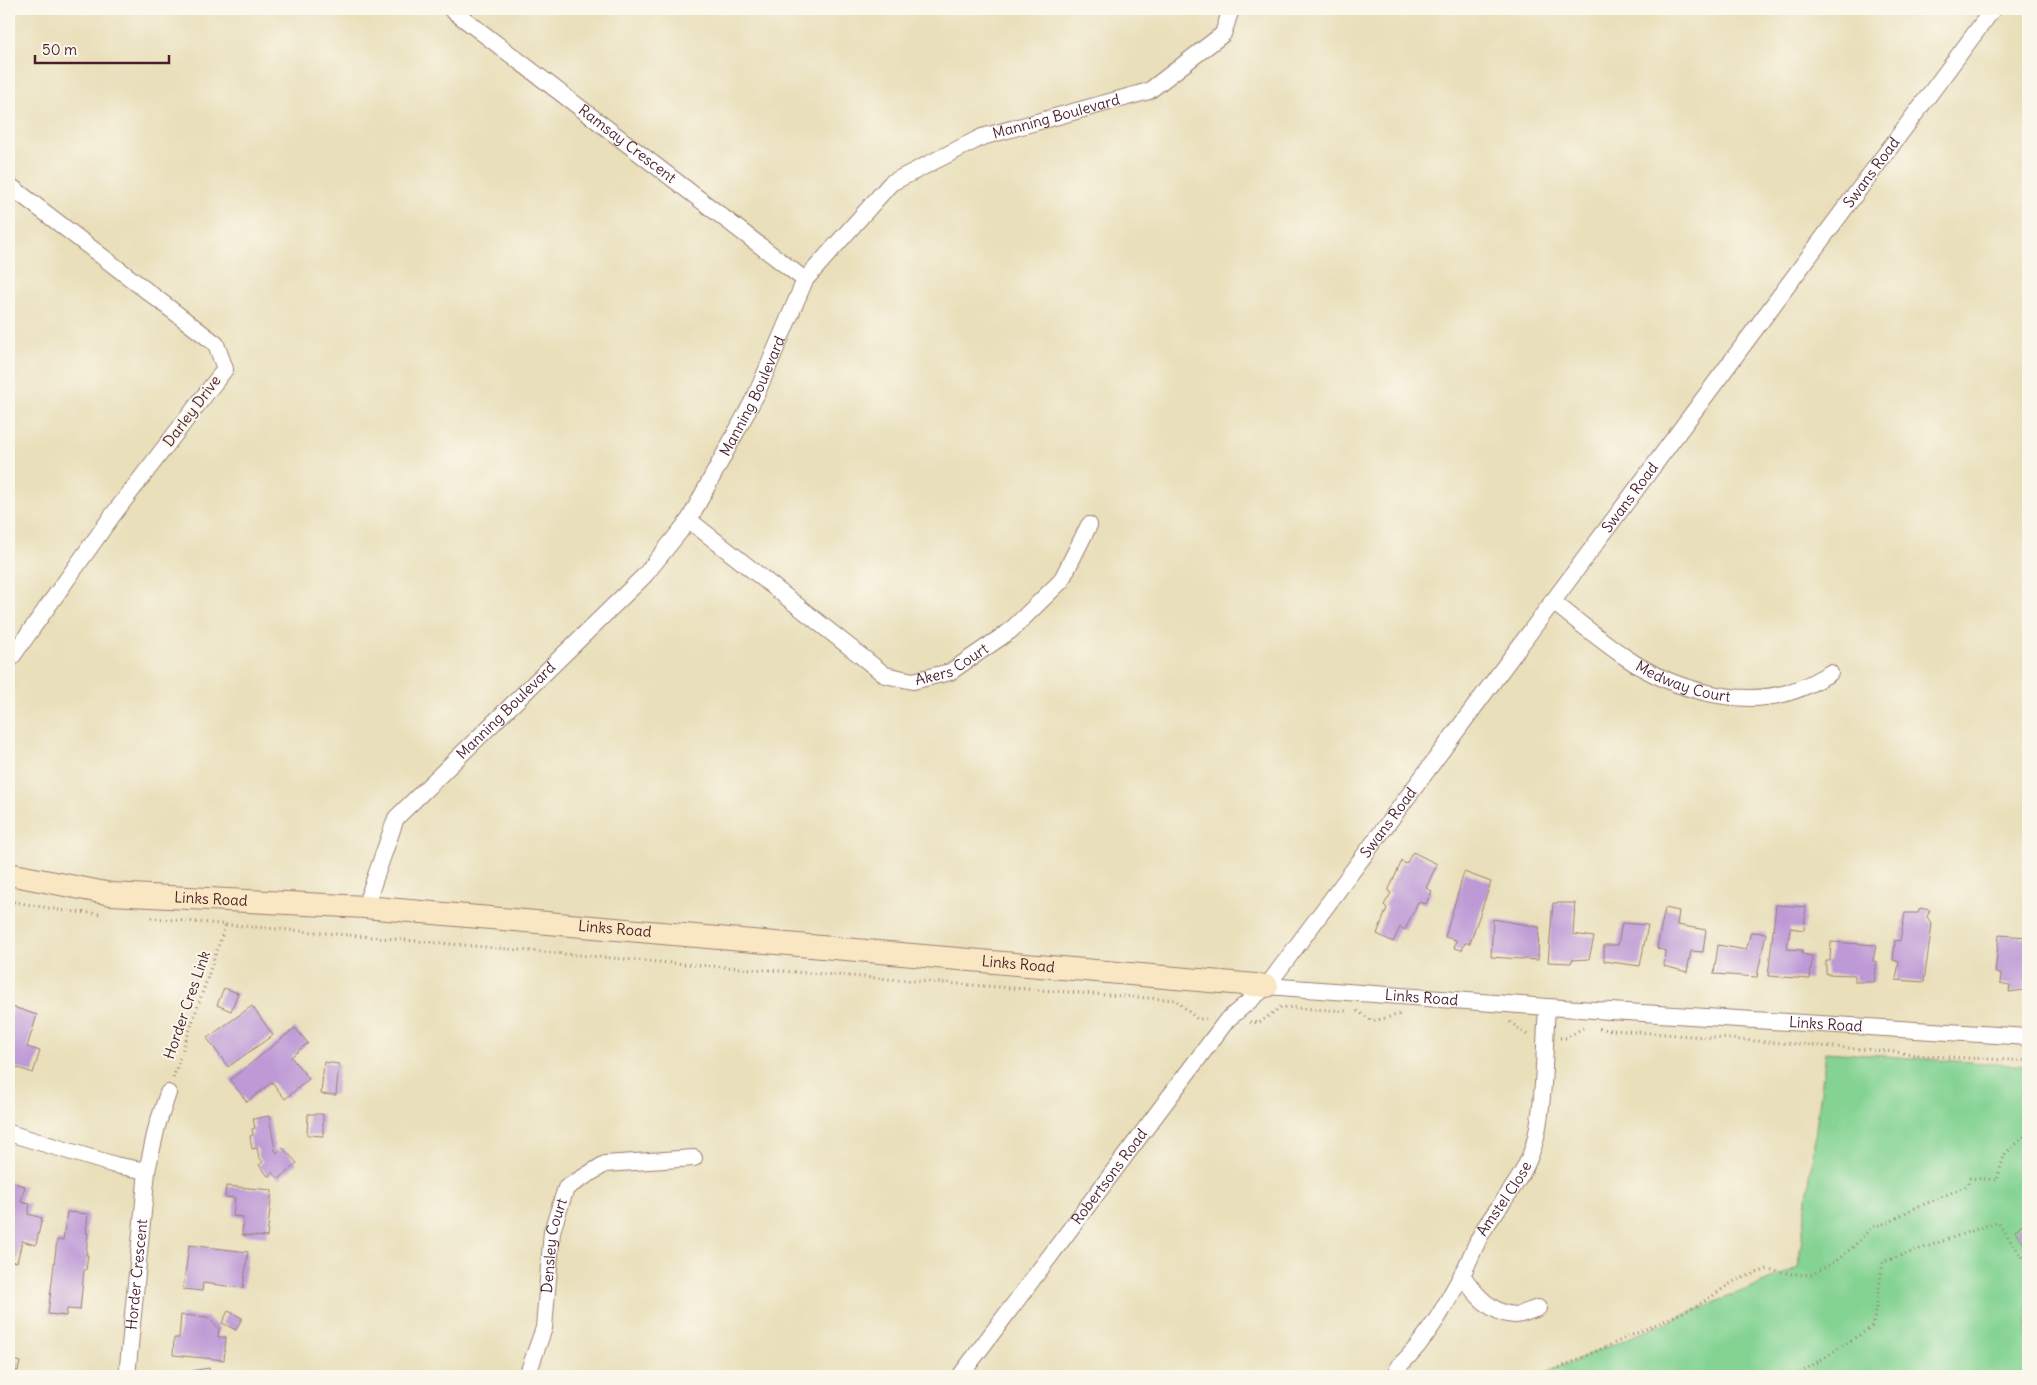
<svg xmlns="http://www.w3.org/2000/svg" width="2037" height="1385" font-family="Delius,sans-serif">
	<rect width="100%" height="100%" fill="#fbf7ec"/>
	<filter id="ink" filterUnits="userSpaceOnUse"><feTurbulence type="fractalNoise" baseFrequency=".02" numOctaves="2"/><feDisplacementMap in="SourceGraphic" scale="10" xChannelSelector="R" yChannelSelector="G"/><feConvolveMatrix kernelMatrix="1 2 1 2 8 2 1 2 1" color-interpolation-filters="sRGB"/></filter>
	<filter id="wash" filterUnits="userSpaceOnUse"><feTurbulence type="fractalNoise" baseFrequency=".0096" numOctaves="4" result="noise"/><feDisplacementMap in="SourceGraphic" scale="20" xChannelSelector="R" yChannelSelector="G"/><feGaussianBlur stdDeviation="1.12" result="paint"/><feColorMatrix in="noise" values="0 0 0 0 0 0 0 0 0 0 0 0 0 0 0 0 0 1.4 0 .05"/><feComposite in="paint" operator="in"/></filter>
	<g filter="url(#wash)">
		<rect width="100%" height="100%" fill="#e9dfba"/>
		<path fill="#84d393" stroke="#67795f" d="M1826,1052l202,14v310h-491l261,-108z"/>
		<g id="blocks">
			<path fill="#bd9ad6" d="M1413,852l24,12 -11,24 6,3 -6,13 -8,-2 -13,28 -5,-3 -7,15 -16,-8 10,-26 -3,-3 7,-12 -3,-2 14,-30 4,3z
				M1464,872l27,10 -21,61h-5l-3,7 -8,-2 2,-8 -11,-3z
				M1553,903h22l-2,31 21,3 -5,22 -17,1 -1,3 -23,-1z
				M1776,905l30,2 -2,23 -14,-2 -3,21 15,1v4l10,2 -2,23 -42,-3z
				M1665,908l14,3 -2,14 29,5 -3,22 -12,-1 -4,21 -23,-6 1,-15 -8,-3z
				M1920,908l10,2 -3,7 5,7 -8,58 -28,-2 3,-18 -6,-2 2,-20 5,1 5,-28h13z
				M1493,919l46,8 -1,33 -47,-3z
				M1622,923l26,2 -8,41 -36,-5v-16h14z
				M1751,932l15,1 -9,44 -43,-3 4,-29 28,5z
				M1999,935l29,2v46h-4v7l-15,2 1,-7 -10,-2 1,-10h-6z
				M1831,942l45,3 -3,16 4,1 -3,20h-19v-7l-29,-1v-13h4z
				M224,988l14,5 -7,18 -14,-6z
				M252,1006l21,29 -45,32 -21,-29z
				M13,1007l24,8 -10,32 13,4 -7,22 -24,-8v-43z
				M295,1028l13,15 -17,14 18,22 -24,20 -13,-17 -25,20 -17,-22z
				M324,1062l15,2 -3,31 -15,-1z
				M308,1114h15v22l-16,-1z
				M269,1116l6,34 2,3 6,-5 14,15 -18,16 -6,-6 -5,3 -9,-11 4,-3 -4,-5 -2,-9 -5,1 -2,-13 3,-1 -1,-6 3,-1 -2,-9z
				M9,1182l16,4 -4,16 9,2 -2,10 14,4 -6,27 -14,-4 -5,21 -8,-1z
				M226,1186l46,4 -5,47 -25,-2 1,-18 -10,-1 2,-18 -10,-1z
				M67,1212l21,2 -2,19h2l-2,22h2l-2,15h-2l-4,40 -13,-1 -1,7 -18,-2 9,-74h6z
				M2028,1218v32l-13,-19z
				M189,1245l59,7 -5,36 -40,-5 -1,8 -19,-2z
				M228,1311l14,7 -6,12 -14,-7z
				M181,1315l26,2 12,11 -1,9h8l-2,23 -51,-5 1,-17h5z
				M9,1359l11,3 -2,9 -9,-3z
				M209,1368l2,8h-43v-1z"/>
		</g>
	</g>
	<g filter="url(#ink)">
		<use href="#blocks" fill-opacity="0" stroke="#9a7f72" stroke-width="1"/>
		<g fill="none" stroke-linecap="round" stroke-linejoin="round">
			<g stroke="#9a7f72" stroke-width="18">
				<g id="street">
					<path id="s1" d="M451,9l354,271"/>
					<path d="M9,185l207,159 9,25 -113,147 -103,145"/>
					<path id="s2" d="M689,520l196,155 28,6 37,-9 60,-41 51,-50 28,-56"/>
					<path id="s3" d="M1552,601c24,19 48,39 73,56 46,32 117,53 171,33 12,-4 23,-11 34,-17"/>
					<path id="s4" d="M365,907l31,-89 249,-243 44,-55 67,-125 49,-115 86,-97 91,-46 167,-46 74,-57 8,-25"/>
					<path id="s5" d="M1267,986l280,21 481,30"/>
					<path d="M9,1133l106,32 32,6"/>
					<path d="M1462,1275c12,18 29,39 53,40 7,0 16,-5 23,-7"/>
					<path id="s6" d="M1398,1367c30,-28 49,-64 68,-100 6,-13 11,-26 18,-38 20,-32 43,-53 52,-92 9,-41 8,-88 11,-130"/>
					<path id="s7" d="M127,1376l20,-205 10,-45 11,-33"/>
					<path id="s8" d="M527,1376l17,-48 8,-97 14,-43 39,-24 89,-6"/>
					<path id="s9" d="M960,1376l267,-356 40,-34 726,-977"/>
				</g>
			</g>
			<g stroke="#9a7f72" stroke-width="24">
				<g id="secondary">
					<path id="s10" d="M9,874l102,20 254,13 902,79"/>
				</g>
			</g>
			<path stroke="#9a7f72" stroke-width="3" stroke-dasharray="1 4" stroke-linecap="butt" d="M9,901l56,10 37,3
				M151,918l507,44 518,38 21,19h9
				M1357,1011l16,10 29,-7
				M1250,1022l9,1 22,-16 65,4
				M1510,1022l19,14
				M1599,1029l288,22 40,5 101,5
				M1560,1038h6l17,-10
				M173,1078l53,-154
				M1541,1376l156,-70 39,-26 32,-11 24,5 19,1 25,-14 16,-13 20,-21 18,-5 18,-11 59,-25 3,-8 27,2 7,-25 24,-22
				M1796,1376l77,-50 10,-64 114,-40 31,42"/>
			<use href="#street" stroke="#fff" stroke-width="16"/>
			<use href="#secondary" stroke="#f9e7c3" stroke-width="22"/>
		</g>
	</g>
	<g text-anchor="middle" stroke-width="4" stroke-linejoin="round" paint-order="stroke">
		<g font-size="15" fill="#4a1f2b" stroke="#fbf7ec">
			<text dy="5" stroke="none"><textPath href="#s4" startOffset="1088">Manning Boulevard</textPath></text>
			<text dy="5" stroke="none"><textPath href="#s1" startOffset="222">Ramsay Crescent</textPath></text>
			<text dy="5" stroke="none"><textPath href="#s9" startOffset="1511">Swans Road</textPath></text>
			<text dy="5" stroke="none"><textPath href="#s4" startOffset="652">Manning Boulevard</textPath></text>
			<text transform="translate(192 411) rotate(-53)" y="5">Darley Drive</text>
			<text dy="5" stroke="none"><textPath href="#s9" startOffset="1106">Swans Road</textPath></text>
			<text dy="5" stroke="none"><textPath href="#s2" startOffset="321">Akers Court</textPath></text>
			<text dy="5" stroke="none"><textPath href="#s3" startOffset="156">Medway Court</textPath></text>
			<text dy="5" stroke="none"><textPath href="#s4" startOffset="248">Manning Boulevard</textPath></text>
			<text dy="5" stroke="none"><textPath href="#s9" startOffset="701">Swans Road</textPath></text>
			<text dy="5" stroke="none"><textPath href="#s10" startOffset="204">Links Road</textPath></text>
			<text dy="5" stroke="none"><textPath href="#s10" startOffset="609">Links Road</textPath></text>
			<text dy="5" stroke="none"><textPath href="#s10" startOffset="1014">Links Road</textPath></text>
			<text dy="5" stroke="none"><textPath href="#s5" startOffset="155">Links Road</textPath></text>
			<text transform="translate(187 1005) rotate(-71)" y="5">Horder Cres Link</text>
			<text dy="5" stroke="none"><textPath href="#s5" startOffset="560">Links Road</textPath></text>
			<text dy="5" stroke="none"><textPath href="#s9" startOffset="249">Robertsons Road</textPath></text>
			<text dy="5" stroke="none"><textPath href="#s6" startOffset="200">Amstel Close</textPath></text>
			<text dy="5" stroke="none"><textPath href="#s8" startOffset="134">Densley Court</textPath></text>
			<text dy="5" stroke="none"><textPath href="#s7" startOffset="102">Horder Crescent</textPath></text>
		</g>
	</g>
	<rect width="2037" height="1385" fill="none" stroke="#fbf7ec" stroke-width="30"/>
	<path d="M35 55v8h134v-8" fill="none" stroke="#4a1f2b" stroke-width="2.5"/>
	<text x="42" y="55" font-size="15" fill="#4a1f2b" stroke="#fbf7ec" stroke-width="4" paint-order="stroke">50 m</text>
</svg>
